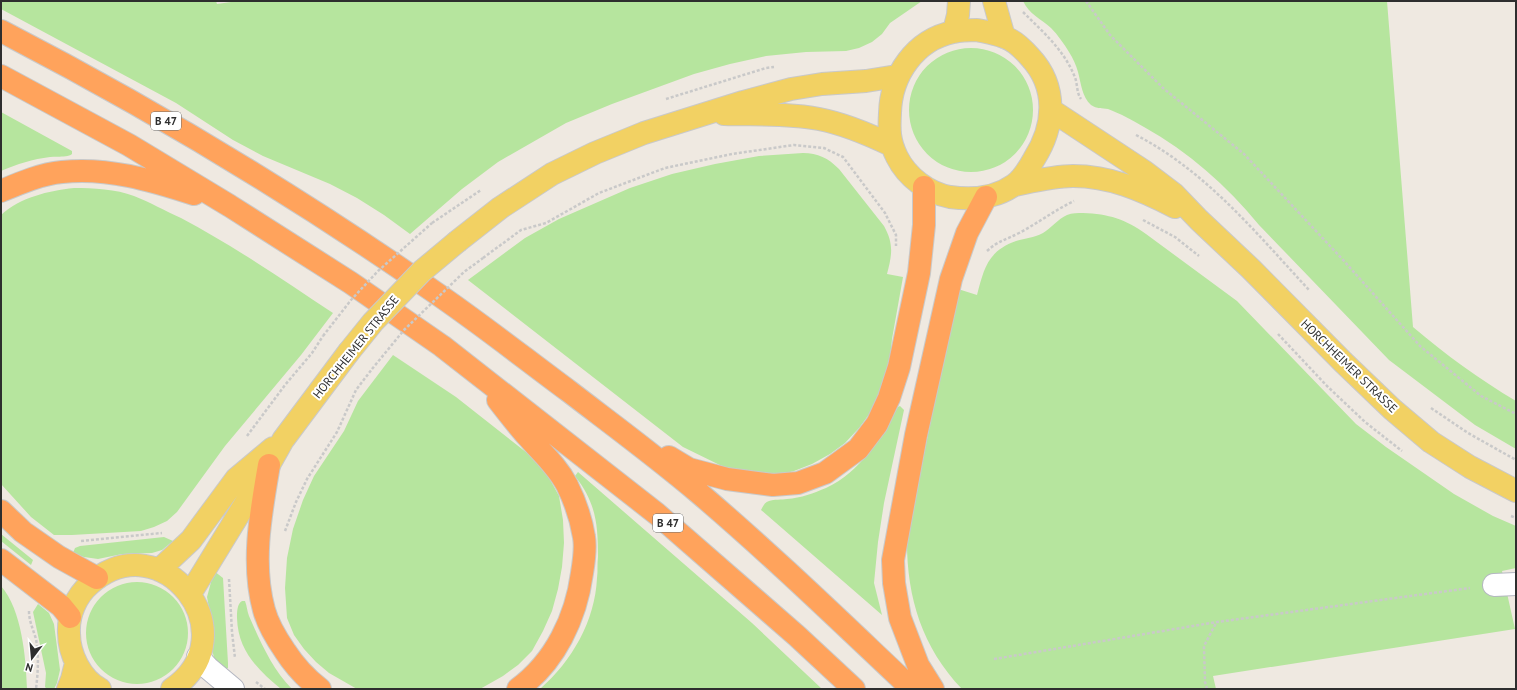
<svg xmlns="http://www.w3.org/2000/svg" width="1517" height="690" font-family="'PT Sans',sans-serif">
	<rect width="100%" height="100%" fill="#efe9e1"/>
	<path fill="#b6e59e" d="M1,1h215l1,3 21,-3h684l-32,22 -8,11 -10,8 -13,6 -13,3 -40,1 -40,4 -36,8 -36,10 -82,30 -46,19 -68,39 -36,27 -52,45 -26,-19 -27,-17 -27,-14 -67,-28 -30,-16 -57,-37 -175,-94z
		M1023,1h364l26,326c33,28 66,52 103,74v48l-41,-24 -86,-65 -130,-135c-33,-40 -70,-73 -115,-98 -10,-6 -25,-14 -36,-18 -6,-1 -11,0 -17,-4 -9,-8 -10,-22 -13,-33 -2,-7 -5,-14 -9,-20 -5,-8 -11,-17 -18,-24 -10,-9 -22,-14 -28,-27z
		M909 110a62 62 0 1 1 124 0a62 62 0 1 1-124 0Z
		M1,112l71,39v3c-5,4 -15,2 -22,3 -17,2 -33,7 -49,14z
		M803,153c15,0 25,5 36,16l45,57c10,18 8,29 3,48l16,3 -11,62 -2,19 -10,37 -10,18 -11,15 -14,15 -15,11 -18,10 -18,7 -19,5 -43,-5 -49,-24 -215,-167 57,-42 34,-19 71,-31 42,-14 43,-10 44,-8z
		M74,188c19,0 42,1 60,8 16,6 31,15 47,22 53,28 102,62 152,95l-32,42 -76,91 -48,66 -10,9 -13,6 -13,4 -69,4h-18l-23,-18 -30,-33v-269c20,-18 47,-24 73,-27z
		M1083,213c26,1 42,6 63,21l91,67 119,123 30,23 68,47 39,22 23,10v42l-14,3 13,58 -302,47 3,13h-254c-41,-43 -56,-94 -55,-153l51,-247 19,6c7,-27 11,-44 39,-54 10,-3 17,-3 27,-8 8,-5 15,-14 24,-18 5,-2 11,-2 16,-2z
		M393,355l63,42 75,59 16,18 12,22 4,24 1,23 -2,24 -4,22 -6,22 -9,20 -11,20 -14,14 -15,11 -23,13h-123l-28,-16 -13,-11 -12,-13 -10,-14 -7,-17 -2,-30 2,-30 6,-29 10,-29 11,-24 30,-45 14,-30z
		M900,406l4,4 -20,93 -6,39 -4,41 8,32 -121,-105c2,-4 4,-8 8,-9 5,-2 13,-1 18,-2 14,-1 27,-6 39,-11 35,-16 53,-49 72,-81z
		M578,472l174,151 70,66h-282c32,-28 55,-68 57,-111 1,-7 0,-14 1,-21 0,-33 -2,-54 -23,-81z
		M1,534l32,26 -2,5 -30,-24z
		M164,537l9,4 -11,9 -10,3 -30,1 -24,5 -14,-2 -11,-4 2,-5 5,-2z
		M214,571l9,7 5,85v5l-5,3 -8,-9 -3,-13 1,-20 -6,-32z
		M86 633a51 51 0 1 1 102 0a51 51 0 1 1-102 0Z
		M1,586c21,24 25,72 26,103h-26z
		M242,601h3c2,5 2,10 4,15 11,25 23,53 43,73h-11c-23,-19 -43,-38 -44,-71 0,-6 0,-14 5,-17z
		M38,604l11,9 5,11 6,46 -3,13 -3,6h-7l-2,-2 1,-14 -13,-61z"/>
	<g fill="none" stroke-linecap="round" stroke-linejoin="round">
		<g stroke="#b4b7c1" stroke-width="24">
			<path id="minor" d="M1494,585l22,-1
				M198,657l10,11 25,21"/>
		</g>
		<g stroke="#c9c9c9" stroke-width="24">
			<path id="major" d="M994,1l10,36
				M977,30c9,2 18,3 27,7 10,3 19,12 26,20 28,30 25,69 4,102 -5,9 -11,20 -20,26 -18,13 -42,15 -64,12 -22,-4 -43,-20 -53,-40 -8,-16 -8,-27 -7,-44 1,-38 25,-73 63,-81 8,-2 16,-2 24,-2z
				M954,31l4,-16 1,-14
				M1051,110l94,62 29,22 25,26 52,49 92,93 49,47 39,33 39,25 46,24
				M724,114c31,1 64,-1 95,5 26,5 49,15 72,26
				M1015,185c19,-4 39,-9 58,-9 37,0 69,14 102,31
				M458,241l42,-33 52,-34 43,-21 49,-20 99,-31 48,-13 31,-5 44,-3 31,-5
				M159,570l32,-30 45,-61 37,-31
				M190,594l79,-129 14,-25 65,-87
				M68,689l4,-10 4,-16
				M100,689c-19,-10 -31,-35 -31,-56 -1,-18 7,-37 21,-49 72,-64 161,51 82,105"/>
		</g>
		<g stroke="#c9c9c9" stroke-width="24">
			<path id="highway" d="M1,31c149,77 294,164 432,260 47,32 91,67 137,101 43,33 88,66 129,101 74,63 143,130 213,196
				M1,76l128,69 101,61 121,77 91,63 215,168 140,122 57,53
				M1,191c19,-8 40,-17 61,-19 45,-5 89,8 132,22
				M498,400c10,13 20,26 31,38 13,15 28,28 38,47 8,16 14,33 17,52 2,11 0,24 -2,36 -6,45 -27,89 -64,116
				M669,457l20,12 38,10 46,6 25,-2 27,-10 33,-24 19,-25 12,-26 10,-31 20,-94 5,-48v-38
				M269,465c-8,47 -18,98 -5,145 4,15 12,28 21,41 9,14 22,28 35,38
				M1,511l22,21 36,25 38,21
				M1,560l60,46 9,11
				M933,689l-15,-24 -18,-47 -6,-35 -1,-23 23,-125 35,-156 16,-46 19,-36"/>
		</g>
		<path stroke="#c9c9c9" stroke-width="2.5" stroke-dasharray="3 2" stroke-linecap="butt" d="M1086,1l24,34 53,53 81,66 100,107 76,85 61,50 35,18
			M1023,12c20,20 40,37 51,63 4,8 2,17 7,24
			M666,99l100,-31 8,-1
			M1136,135c70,36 121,99 174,156
			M1143,220l32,17 24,19
			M432,223l49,-33
			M987,251c12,-11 19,-11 32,-18 19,-10 36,-23 55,-32
			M483,258l38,-28 25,-7 53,-30 66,-25 67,-14 62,-9 30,3 19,9 42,56 11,22v11
			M1278,334l49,52 38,36 37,29
			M1431,408l37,25 48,27
			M247,436l38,-51 27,-32 11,-17
			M1511,516l5,2
			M285,531l11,-29 11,-23 30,-47 19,-42 16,-21
			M81,541l81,-8
			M229,579l3,53 3,26
			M29,611c0,10 4,18 7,28 3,16 2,33 0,50
			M994,659l223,-37 253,-34
			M256,682l9,7
			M1207,689l-2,-7 -1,-36 12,-23"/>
		<use href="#minor" stroke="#fff" stroke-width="22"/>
		<use href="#major" stroke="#f2d163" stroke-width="22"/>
		<use href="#highway" stroke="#ffa35c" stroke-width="22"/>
		<g stroke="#c9c9c9" stroke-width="24" stroke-linecap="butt">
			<path id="major-bridge" d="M348,353l25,-31 49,-51 36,-30"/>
		</g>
		<path stroke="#c9c9c9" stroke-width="2.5" stroke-dasharray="3 2" stroke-linecap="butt" d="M323,336l28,-36 27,-29 54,-48
			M372,369l32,-39 60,-58 19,-14"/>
		<use href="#major-bridge" stroke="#f2d163" stroke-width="22"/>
	</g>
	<g text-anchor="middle" stroke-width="4" stroke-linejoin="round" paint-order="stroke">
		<g fill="#fff" stroke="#6d6d6d" stroke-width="1">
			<rect x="151" y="112" width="30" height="18" rx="3"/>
			<rect x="653" y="514" width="30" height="18" rx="3"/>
		</g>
		<g font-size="11" font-weight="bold" fill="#2e2e2e">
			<text x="166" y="125">B 47</text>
			<text x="668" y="527">B 47</text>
		</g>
		<g font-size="12" fill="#2e2e2e" stroke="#fff">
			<text transform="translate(356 347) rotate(-51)" y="4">HORCHHEIMER STRASSE</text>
			<text transform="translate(1349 366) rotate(44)" y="4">HORCHHEIMER STRASSE</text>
		</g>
	</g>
	<rect width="1517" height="690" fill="none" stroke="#2e2e2e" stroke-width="4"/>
	<g transform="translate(32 658) rotate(196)" stroke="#ffffff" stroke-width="3" paint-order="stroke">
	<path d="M0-3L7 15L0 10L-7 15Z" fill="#2e2e2e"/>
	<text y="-6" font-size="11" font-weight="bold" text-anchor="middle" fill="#2e2e2e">N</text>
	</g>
</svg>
